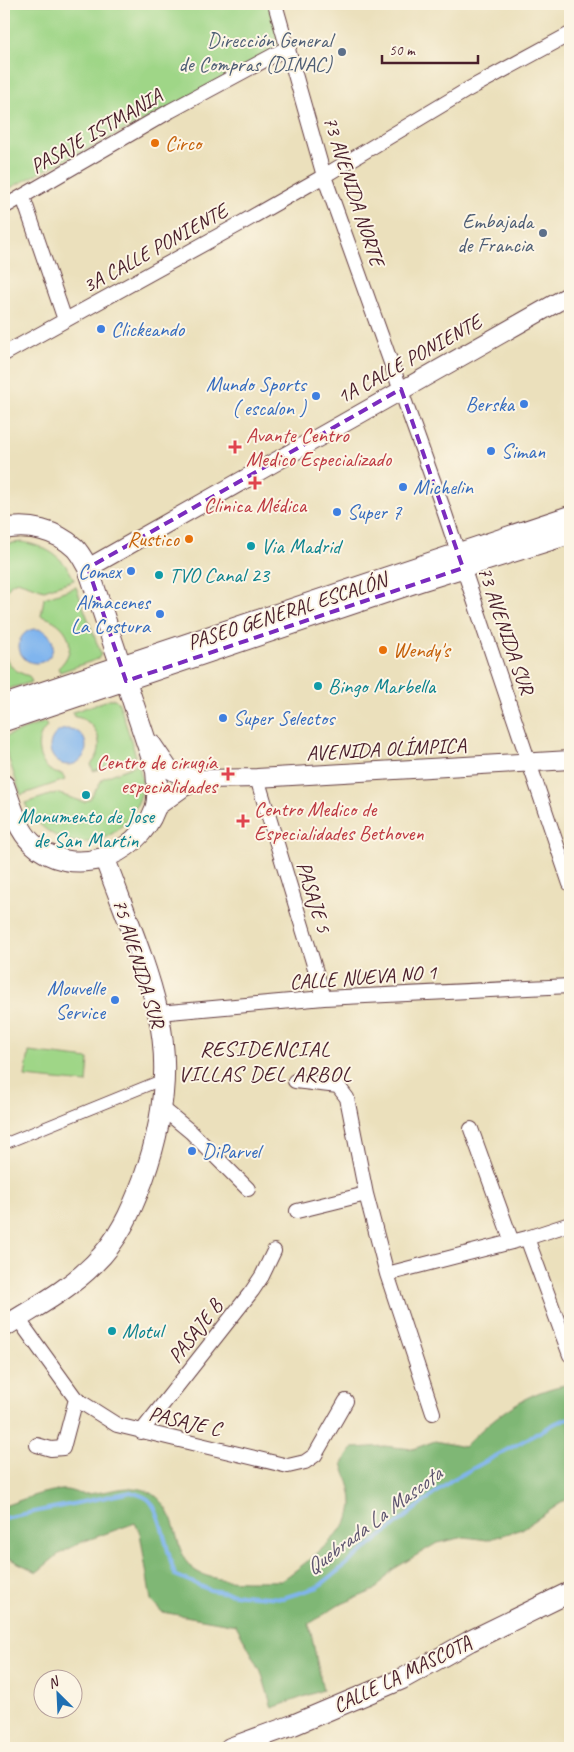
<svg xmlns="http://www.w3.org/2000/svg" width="574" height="1752" font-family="Caveat,sans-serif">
	<rect width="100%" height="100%" fill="#fcf5e5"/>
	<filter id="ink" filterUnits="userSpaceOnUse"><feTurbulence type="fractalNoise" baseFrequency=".02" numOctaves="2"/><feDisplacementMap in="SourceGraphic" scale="10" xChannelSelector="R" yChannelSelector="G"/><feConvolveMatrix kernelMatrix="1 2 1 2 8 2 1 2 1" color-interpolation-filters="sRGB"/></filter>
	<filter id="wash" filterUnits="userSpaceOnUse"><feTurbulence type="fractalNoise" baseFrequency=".0096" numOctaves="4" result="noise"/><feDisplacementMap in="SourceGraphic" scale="20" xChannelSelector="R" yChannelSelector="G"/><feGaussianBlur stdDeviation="1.12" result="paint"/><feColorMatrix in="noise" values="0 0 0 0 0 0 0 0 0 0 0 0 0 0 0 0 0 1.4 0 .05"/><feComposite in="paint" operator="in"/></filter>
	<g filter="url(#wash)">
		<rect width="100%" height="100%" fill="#ebe0bc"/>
		<path fill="#9fd687" stroke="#747a59" d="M4,4h268l17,43 -285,144z
			M22,542c23,4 43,15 52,38l-30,10 -27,-9 -6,3 -7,10v-50z
			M76,587l25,67 -3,5 -38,13 -2,-4c23,-20 9,-46 -17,-52l3,-18z
			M4,652c4,14 11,20 25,24l3,6 -28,8z
			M111,699h4l4,4 17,53 -43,15 -2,-7c17,-15 6,-45 -16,-47l-2,-5z
			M45,722l2,5c-17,14 -7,47 15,47l3,6 -44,15 -17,-50v-8z
			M139,764c1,8 4,16 3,23 0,10 -6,21 -12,29 -29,42 -85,31 -105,-13l31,-10 28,9 6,-3 13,-21z
			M29,1052l60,7 -2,24 -62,-6z"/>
		<path fill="#7fb774" stroke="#646b50" d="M570,1384v113l-48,32 -35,11 -22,-3 -28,6 -45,27 -17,20 -36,15 -30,19 14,66 -51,18 -11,-37 -25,-46 -74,-13 -11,-12 -11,-67 -5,-10 -53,19 -23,12 -22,18 -33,-16v-50c18,-6 38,-15 58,-16 8,-1 15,4 22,4 32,-1 61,-20 83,15 11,17 9,45 25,59 19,17 64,12 89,13 18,-13 65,-47 70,-70 4,-16 -5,-33 -9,-48l11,-15 31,-2 29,3 22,-8 29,6c30,-31 62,-56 106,-63z"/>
		<path fill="#80b5ee" stroke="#656a8c" d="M19 646a17 17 0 1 1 34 0a17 17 0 1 1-34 0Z
			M50 747a18 18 0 1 1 36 0a18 18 0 1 1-36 0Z"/>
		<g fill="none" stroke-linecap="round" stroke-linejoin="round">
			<path stroke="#80b5ee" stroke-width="4" d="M4,1518l127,-26c5,2 14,4 18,8 12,11 19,57 26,75l35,15 31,5 42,3 35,-11 132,-106 106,-58 14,-5"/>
		</g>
	</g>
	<g filter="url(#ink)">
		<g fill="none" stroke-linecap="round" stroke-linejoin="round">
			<g stroke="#623c41" stroke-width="12">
				<path id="pedestrian" d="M4,1144l160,-65"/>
			</g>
			<g stroke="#623c41" stroke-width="16">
				<path id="minor" d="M275,4l49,172 119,332 127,376
					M23,197l42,123
					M4,207l166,-96 119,-64
					M4,354l234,-129 86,-49 143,-86 103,-56
					M257,778l67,220
					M158,1013l166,-15 246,-12
					M295,1081l43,5 9,12 19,96 21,80 46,139
					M162,1108l29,24 57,57
					M471,1129l41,113
					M297,1211l69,-17
					M527,1238l43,117
					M387,1274l140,-36 43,-14
					M24,1327l52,72 41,26 171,41 17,-4 10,-7 31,-54
					M141,1432l111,-141 10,-15 12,-25
					M37,1445l14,4 12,-1 13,-49"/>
			</g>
			<g stroke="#623c41" stroke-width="20">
				<path id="tertiary" d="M88,568l482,-273
					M152,744l17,25 13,7 21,3 54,-1 313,-18
					M155,808l29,-21 19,-8"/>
			</g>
			<g stroke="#623c41" stroke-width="22">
				<path id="secondary" d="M4,529c24,-5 52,1 71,19 5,5 9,13 13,20l68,203c1,12 3,27 -1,38 -18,49 -84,71 -123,34 -15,-14 -21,-39 -28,-58
					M4,705l566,-189
					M4,721l416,-140 150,-47
					M4,1327c31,-20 63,-36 90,-63 24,-23 37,-52 49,-84 19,-53 28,-111 15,-167 -12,-53 -35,-104 -53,-154
					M230,1748l63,-23 109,-46 68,-38 100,-49"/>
			</g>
			<use href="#pedestrian" stroke="#fff" stroke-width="10"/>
			<use href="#minor" stroke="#fff" stroke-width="14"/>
			<use href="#tertiary" stroke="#fff" stroke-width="18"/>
			<use href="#secondary" stroke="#fff" stroke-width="20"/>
		</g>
	</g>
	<path fill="none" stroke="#7b2cbf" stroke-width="4" stroke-dasharray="10 6" stroke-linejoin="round" d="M401,389l62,179 -337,113 -38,-113z"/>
	<g fill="#5c6f8a" stroke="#fcf5e5" stroke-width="2">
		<circle cx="342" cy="52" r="5"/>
		<circle cx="543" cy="233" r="5"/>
	</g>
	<g fill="#e8710a" stroke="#fcf5e5" stroke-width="2">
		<circle cx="155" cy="143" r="5"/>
		<circle cx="189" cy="539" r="5"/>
		<circle cx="383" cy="650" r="5"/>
	</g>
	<g fill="#3f7fe0" stroke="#fcf5e5" stroke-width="2">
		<circle cx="101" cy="329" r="5"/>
		<circle cx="316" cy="396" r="5"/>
		<circle cx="524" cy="404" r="5"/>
		<circle cx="491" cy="451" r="5"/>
		<circle cx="403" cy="487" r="5"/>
		<circle cx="337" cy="512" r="5"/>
		<circle cx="131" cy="571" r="5"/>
		<circle cx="160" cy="614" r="5"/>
		<circle cx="223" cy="718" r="5"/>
		<circle cx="115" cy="1000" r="5"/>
		<circle cx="192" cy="1151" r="5"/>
	</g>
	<g fill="#e0444e" stroke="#fcf5e5" stroke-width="2">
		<path d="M232.5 439.5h5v5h5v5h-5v5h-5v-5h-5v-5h5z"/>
		<path d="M252.5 475.5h5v5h5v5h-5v5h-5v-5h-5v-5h5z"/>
		<path d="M225.5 766.5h5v5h5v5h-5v5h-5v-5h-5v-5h5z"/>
		<path d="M240.5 813.5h5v5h5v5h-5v5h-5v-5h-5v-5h5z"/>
	</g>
	<g fill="#0f9aa8" stroke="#fcf5e5" stroke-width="2">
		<circle cx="251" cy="546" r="5"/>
		<circle cx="159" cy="575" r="5"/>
		<circle cx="318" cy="686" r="5"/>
		<circle cx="86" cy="795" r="5"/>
		<circle cx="112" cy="1331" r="5"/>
	</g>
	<g text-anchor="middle" stroke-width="4" stroke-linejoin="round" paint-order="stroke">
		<g font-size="21" fill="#4e5e75" stroke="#fcf5e5" text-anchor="end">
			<text x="332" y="47">Dirección General<tspan x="332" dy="24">de Compras (DINAC)</tspan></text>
			<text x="533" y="228">Embajada<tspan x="533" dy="24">de Francia</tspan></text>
		</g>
		<g font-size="21" fill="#4a1f2b" stroke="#fcf5e5">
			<text transform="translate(96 131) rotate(-30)" y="7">PASAJE ISTMANIA</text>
			<text transform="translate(354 191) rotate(72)" y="7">73 AVENIDA NORTE</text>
			<text transform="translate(155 248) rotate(-29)" y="7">3A CALLE PONIENTE</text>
			<text transform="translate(409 359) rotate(-29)" y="7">1A CALLE PONIENTE</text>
			<text transform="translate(287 611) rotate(-18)" y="7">PASEO GENERAL ESCALÓN</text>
			<text transform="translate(506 630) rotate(71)" y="7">73 AVENIDA SUR</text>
			<text transform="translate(386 749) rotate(-3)" y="7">AVENIDA OLÍMPICA</text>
			<text transform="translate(314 897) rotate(73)" y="7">PASAJE 5</text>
			<text transform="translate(139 963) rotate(73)" y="7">75 AVENIDA SUR</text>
			<text transform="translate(363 977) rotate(-4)" y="7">CALLE NUEVA NO 1</text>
			<text transform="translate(195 1331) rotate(-52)" y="7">PASAJE B</text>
			<text transform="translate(185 1421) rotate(13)" y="7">PASAJE C</text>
			<text transform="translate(402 1674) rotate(-26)" y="7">CALLE LA MASCOTA</text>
		</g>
		<g font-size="21" fill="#c56008" stroke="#fcf5e5" text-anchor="start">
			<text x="165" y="150">Circo</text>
			<text x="179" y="546" text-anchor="end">Rustico</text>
			<text x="393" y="657">Wendy's</text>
		</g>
		<g font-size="21" fill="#366cbe" stroke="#fcf5e5" text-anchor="start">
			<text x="111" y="336">Clickeando</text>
			<text x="306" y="391" text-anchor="end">Mundo Sports<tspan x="306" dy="24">( escalon )</tspan></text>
			<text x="514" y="411" text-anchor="end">Berska</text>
			<text x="501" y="458">Siman</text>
			<text x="413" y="494">Michelin</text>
			<text x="347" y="519">Super 7</text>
			<text x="121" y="578" text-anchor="end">Comex</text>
			<text x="150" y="609" text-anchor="end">Almacenes<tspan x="150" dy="24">La Costura</tspan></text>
			<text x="233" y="725">Super Selectos</text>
			<text x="105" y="995" text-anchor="end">Mouvelle<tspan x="105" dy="24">Service</tspan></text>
			<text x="202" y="1158">DiParvel</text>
		</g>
		<g font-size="21" fill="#be3a42" stroke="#fcf5e5" text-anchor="start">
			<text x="246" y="442">Avante Centro<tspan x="246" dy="24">Medico Especializado</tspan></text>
			<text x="255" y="512" text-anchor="middle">Clinica Médica</text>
			<text x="217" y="769" text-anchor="end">Centro de cirugía<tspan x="217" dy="24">especialidades</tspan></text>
			<text x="254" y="816">Centro Medico de<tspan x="254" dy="24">Especialidades Bethoven</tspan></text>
		</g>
		<g font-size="21" fill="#0d838f" stroke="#fcf5e5" text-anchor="start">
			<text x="261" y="553">Via Madrid</text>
			<text x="169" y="582">TVO Canal 23</text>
			<text x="328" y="693">Bingo Marbella</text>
			<text x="86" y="823" text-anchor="middle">Monumento de Jose<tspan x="86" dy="24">de San Martin</tspan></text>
			<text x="122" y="1338">Motul</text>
		</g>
		<g font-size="22" letter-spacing="1" fill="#4a1f2b" stroke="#fcf5e5">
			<text x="265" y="1056">RESIDENCIAL<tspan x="265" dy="25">VILLAS DEL ARBOL</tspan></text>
		</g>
		<g font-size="22" font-style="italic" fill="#5d546f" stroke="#fcf5e5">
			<text transform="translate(373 1520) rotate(-37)" y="8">Quebrada La Mascota</text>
		</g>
	</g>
	<rect width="574" height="1752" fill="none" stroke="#fcf5e5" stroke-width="20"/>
	<g transform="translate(58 1694) rotate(336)"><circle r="24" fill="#fcf5e5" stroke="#b59f9b"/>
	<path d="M0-4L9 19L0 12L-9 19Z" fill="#1f6fb2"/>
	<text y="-8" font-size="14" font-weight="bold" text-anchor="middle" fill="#4a1f2b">N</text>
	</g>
	<path d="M382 55v8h96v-8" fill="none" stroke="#4a1f2b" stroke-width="2.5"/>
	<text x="389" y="55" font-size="15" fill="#4a1f2b" stroke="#fcf5e5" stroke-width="4" paint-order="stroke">50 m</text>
</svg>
